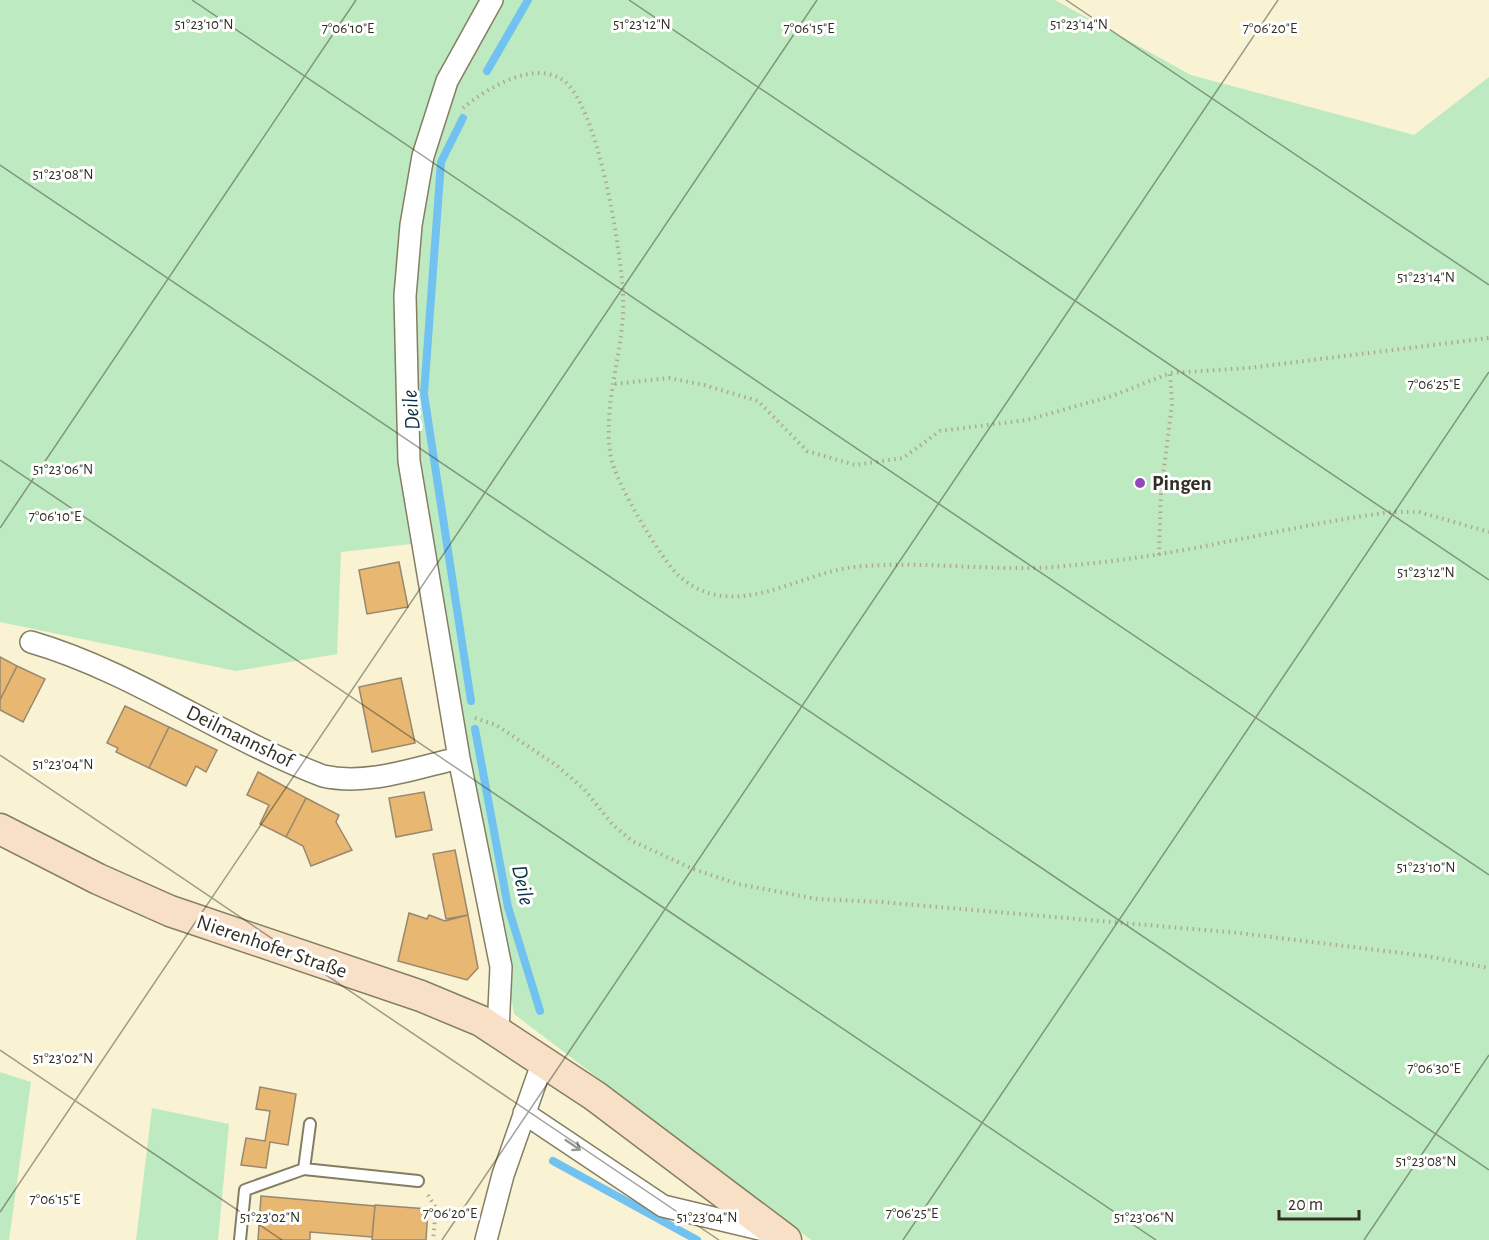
<svg xmlns="http://www.w3.org/2000/svg" width="1489" height="1240" font-family="'Alegreya Sans',sans-serif">
	<rect width="100%" height="100%" fill="#f9f2d3"/>
	<path fill="#beeac1" d="M0,0h1055l136,75 223,60 75,-58v1163h-678l-297,-226 -28,-167 -57,-305 -88,10 -4,102 -101,17 -236,-49z
		M0,1072l31,10 -22,158h-9z
		M152,1108l77,16 -11,116h-82z"/>
	<g fill="none" stroke-linecap="round" stroke-linejoin="round">
		<path stroke="#72c2f1" stroke-width="8" d="M487,71l41,-71
			M463,118l-22,44 -17,232 47,307
			M475,729l33,178 32,104
			M553,1161l144,79"/>
	</g>
	<path fill="#e8b872" stroke="#99876e" stroke-width="1.5" d="M399,562l9,45 -41,7 -8,-44z
		M0,657l17,9 -17,34z
		M17,666l28,13 -22,43 -23,-12v-10z
		M401,678l14,65 -43,9 -13,-65z
		M125,706l44,21 -20,41 -33,-16 2,-4 -11,-5z
		M169,727l48,23 -11,22 -10,-6 -10,20 -37,-18z
		M258,772l48,26 -20,39 -26,-13 9,-19 -22,-10z
		M424,792l8,38 -36,7 -7,-39z
		M306,798l33,17 -3,7 16,28 -41,16 -8,-20 -17,-9z
		M455,850l13,65 -22,4 -13,-65z
		M409,913l18,6 2,-4 16,6 23,-6 10,53 -11,12 -69,-19z
		M260,1087l36,7 -8,51 -18,-3 -4,26 -25,-3 5,-27 19,3 5,-30 -14,-2z
		M261,1196l114,10 -3,31 -62,-5v8h-52z
		M375,1205l53,4 -2,31h-54z"/>
	<g fill="none" stroke-linecap="round" stroke-linejoin="round">
		<g stroke="#847e62" stroke-width="14">
			<path id="lane" d="M304,1169l6,-45
				M240,1240l5,-50 59,-21 114,12"/>
		</g>
		<g stroke="#847e62" stroke-width="24">
			<path id="street" d="M492,0l-45,81 -24,75 -12,69 -6,71 4,165 50,297 42,209 -3,64
				M31,642c103,30 192,96 292,134 45,10 92,-8 136,-18
				M524,1113l139,93 105,25
				M486,1240l17,-65 40,-114"/>
		</g>
		<g stroke="#847e62" stroke-width="33">
			<path id="secondary" d="M0,829l98,50 72,32 251,85 60,25 114,75 191,144"/>
		</g>
		<path stroke="#aea991" stroke-width="4" stroke-dasharray="1.5 4.5" stroke-linecap="butt" d="M463,108c24,-20 70,-48 100,-28 35,25 58,170 60,214 3,54 -22,110 -12,164 4,23 51,103 68,118 54,48 116,-2 175,-9 60,-6 119,2 178,1 21,0 41,-3 62,-5 100,-10 197,-38 297,-51h28l70,20
			M615,384l54,-6 35,7 54,16 49,50 48,14 48,-7 37,-27 87,-11 85,-24 58,-23 78,-5 241,-30
			M1159,555l2,-63 11,-88 -2,-31
			M475,718l21,7 60,40 28,24 28,35 20,17 61,28 45,15 79,15 64,3 358,31 187,23 63,12
			M428,1195l8,13 -3,32"/>
		<use href="#lane" stroke="#fff" stroke-width="10"/>
		<use href="#street" stroke="#fff" stroke-width="21"/>
		<use href="#secondary" stroke="#f8e0c6" stroke-width="30"/>
	</g>
	<defs><path id="oneway-shaft" d="M-6 0H5M1.5-3L5.5 0L1.5 3" fill="none" stroke-width="1.6" stroke-linecap="round" stroke-linejoin="round" transform="scale(1.5)"/></defs>
	<use stroke="#989892" href="#oneway-shaft" transform="translate(573 1145) rotate(34)"/>
	<path fill="none" stroke="#323024" stroke-width="1.5" stroke-opacity="0.45" d="M192,0l1297,875M629,0l860,580M1066,0l423,285M0,165l1489,1005M0,460l1156,780M0,528l356,-528M0,755l719,485M0,1050l282,190M0,1212l817,-1212M442,1240l836,-1240M903,1240l586,-868M1364,1240l125,-185"/>
	<circle fill="#9148bb" stroke="#fefffe" stroke-width="2" cx="1140" cy="483" r="6"/>
	<g text-anchor="middle" stroke-width="6" stroke-linejoin="round" paint-order="stroke">
		<g font-size="21" font-weight="bold" fill="#323024" stroke="#fefffe" text-anchor="start">
			<text x="1152" y="490">Pingen</text>
		</g>
		<g font-size="21" fill="#323024" stroke="#fefffe">
			<text transform="translate(240 736) rotate(26)" y="7">Deilmannshof</text>
			<text transform="translate(272 946) rotate(19)" y="7">Nierenhofer Straße</text>
		</g>
		<g font-size="22" font-style="italic" fill="#0a2f42" stroke="#fefffe">
			<text transform="translate(410 410) rotate(-95)" y="8">Deile</text>
			<text transform="translate(524 885) rotate(78)" y="8">Deile</text>
		</g>
	</g>
	<g font-size="15" text-anchor="middle" fill="#323024" stroke="#fefffe" stroke-width="6" stroke-linejoin="round" paint-order="stroke">
		<text x="1079" y="29">51°23'14"N</text>
		<text x="204" y="29">51°23'10"N</text>
		<text x="642" y="29">51°23'12"N</text>
		<text x="348" y="33">7°06'10"E</text>
		<text x="809" y="33">7°06'15"E</text>
		<text x="1270" y="33">7°06'20"E</text>
		<text x="63" y="179">51°23'08"N</text>
		<text x="1426" y="282">51°23'14"N</text>
		<text x="1434" y="389">7°06'25"E</text>
		<text x="63" y="474">51°23'06"N</text>
		<text x="55" y="521">7°06'10"E</text>
		<text x="1426" y="577">51°23'12"N</text>
		<text x="63" y="769">51°23'04"N</text>
		<text x="1426" y="872">51°23'10"N</text>
		<text x="63" y="1063">51°23'02"N</text>
		<text x="1434" y="1073">7°06'30"E</text>
		<text x="1426" y="1166">51°23'08"N</text>
		<text x="55" y="1204">7°06'15"E</text>
		<text x="450" y="1218">7°06'20"E</text>
		<text x="912" y="1218">7°06'25"E</text>
		<text x="270" y="1222">51°23'02"N</text>
		<text x="707" y="1222">51°23'04"N</text>
		<text x="1144" y="1222">51°23'06"N</text>
	</g>
	<path d="M1279 1210v9h80v-9" fill="none" stroke="#323024" stroke-width="3"/>
	<text x="1288" y="1210" font-size="18" fill="#323024" stroke="#fefffe" stroke-width="4.5" paint-order="stroke">20 m</text>
</svg>
